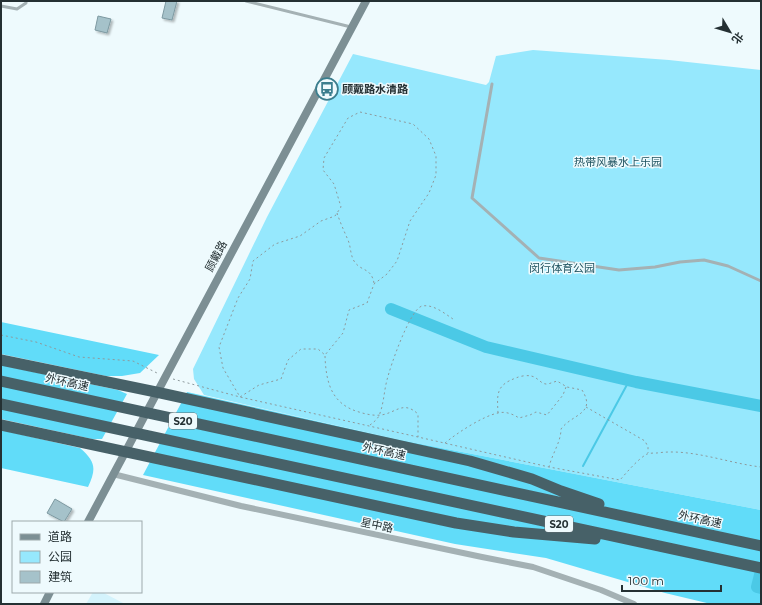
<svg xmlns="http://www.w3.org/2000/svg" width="762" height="605" font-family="Montserrat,'Noto Sans SC',sans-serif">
	<defs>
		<filter id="shadow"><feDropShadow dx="2" dy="2" stdDeviation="1" flood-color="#0004"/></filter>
	</defs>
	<rect width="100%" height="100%" fill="#eefafd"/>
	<path fill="#d4f3fc" d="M93,592h9l23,12h-39z"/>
	<path fill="#96e8fd" d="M533,50l136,10 92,10v440l-361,-70 -196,-45 -10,-16 -1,-10 74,-152 86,-163 133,31 3,-3 7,-26z"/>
	<path fill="#61dcf9" d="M1,322l158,33 -19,18 -18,3h-16l-105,-22z
		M1,365l117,25 9,4 -25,45h-10l-91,-20z
		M187,392l213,48 361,70v94h-50l-46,-11 -119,-35 -91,-14 -312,-69z
		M1,430l79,18c15,13 17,20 8,39l-87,-19z"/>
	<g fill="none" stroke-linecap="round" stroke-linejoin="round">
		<path stroke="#4bc9e6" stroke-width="2" d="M583,466l46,-85"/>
		<path stroke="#4bc9e6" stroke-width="12" d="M391,309l95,38 150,35 125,24
			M761,571l-4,16 4,1"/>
	</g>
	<path fill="#a5c2ca" stroke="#7d99a1" filter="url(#shadow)" d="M166,1h11l-5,19 -10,-2z
		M98,16l13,3 -4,14 -12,-3z
		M55,499l17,10 -8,13 -17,-9z"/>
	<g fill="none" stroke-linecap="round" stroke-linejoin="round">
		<path stroke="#8d999c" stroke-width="1" stroke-dasharray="2 3" stroke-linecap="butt" d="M360,112l53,12 16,15 7,17v19l-7,18 -19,28 -13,40 -10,13 -13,10 -7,19 -18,7 -6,23 -18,22 -7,-6h-17l-13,11 -7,19 -22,6 -19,12 -17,-29 -4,-21 19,-49 12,-19 3,-18 22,-17 25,-8 21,-15 14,-5 6,-9 -7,-23 -11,-14 1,-12 24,-40z
			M337,213c3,9 7,18 11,27 3,7 2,14 6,21 7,11 17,6 20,22
			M1,335l35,7 43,15 54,4 26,13
			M325,356c1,26 6,48 34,56 6,2 15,4 22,3 15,-2 22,-15 37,-1v23
			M173,379l67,18 178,40 131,30 71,13c7,-8 18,-21 27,-26 3,-1 7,-1 10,-1 34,-5 70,10 104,14
			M586,407l59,34 3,6v6
			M498,413c-1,-19 -2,-28 18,-35 4,-2 11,-3 15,-2 7,1 10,9 17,8 3,-1 6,-2 9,-3l10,6 15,3c15,24 -10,24 -21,39 0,13 -9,25 -12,38
			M370,425c4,-3 9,-7 10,-12 4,-11 4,-22 7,-33 3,-13 23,-71 35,-74 11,-2 22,7 31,13
			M445,443c12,-10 38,-27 53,-30 7,-2 15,1 21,5l11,-3 6,-3 11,3 16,-20 3,-8"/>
		<path stroke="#a4b1b4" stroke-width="3" d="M246,1l105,26
			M1,6l16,3 9,-6v-2
			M492,84l-20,114 67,60 80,12 36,-3 25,-5 24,-2 24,6 33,15"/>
		<path stroke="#a4b1b4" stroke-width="6" d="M113,474l128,32 241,51 51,10 68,23 33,14"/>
		<path stroke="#7c8f94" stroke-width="8" d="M88,522l278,-521
			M44,604l6,-12"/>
		<path stroke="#476168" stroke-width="11" d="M1,360l155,32 314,69 62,18 29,12 38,13
			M1,381l760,165
			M1,404l760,164
			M1,425l455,98 58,9 81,7"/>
	</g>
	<defs>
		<g id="bus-ring" transform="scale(1.15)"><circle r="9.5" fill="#eefafd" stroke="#3b7e8e" stroke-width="1.5"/><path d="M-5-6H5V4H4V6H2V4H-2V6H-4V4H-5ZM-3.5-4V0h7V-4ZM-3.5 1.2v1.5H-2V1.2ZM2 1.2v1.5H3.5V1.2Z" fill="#3b7e8e"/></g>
	</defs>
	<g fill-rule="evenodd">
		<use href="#bus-ring" x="327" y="89"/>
	</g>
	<g text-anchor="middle" stroke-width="3" stroke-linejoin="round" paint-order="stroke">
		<g fill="#eefafd" stroke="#616d70" stroke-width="1">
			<rect x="169" y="413" width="28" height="16" rx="3"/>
			<rect x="545" y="516" width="28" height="16" rx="3"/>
		</g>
		<g font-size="10" font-weight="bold" fill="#243033">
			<text x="183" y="425">S20</text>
			<text x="559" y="528">S20</text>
		</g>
		<g font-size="11" font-weight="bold" fill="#243033" stroke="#eefafd" text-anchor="start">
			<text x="342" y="93">顾戴路水清路</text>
		</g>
		<g font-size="11" fill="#205461" stroke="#eefafd">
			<text x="618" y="166">热带风暴水上乐园</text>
			<text x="562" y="272">闵行体育公园</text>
		</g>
		<g font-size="11" fill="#243033" stroke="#eefafd">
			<text transform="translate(216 256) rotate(-62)" y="4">顾戴路</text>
			<text transform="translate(67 382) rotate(12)" y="4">外环高速</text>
			<text transform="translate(384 451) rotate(12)" y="4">外环高速</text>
			<text transform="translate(700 519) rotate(12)" y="4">外环高速</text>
			<text transform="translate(377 525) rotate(12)" y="4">星中路</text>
		</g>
	</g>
	<rect width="762" height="605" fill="none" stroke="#243033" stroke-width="4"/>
	<rect x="12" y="521" width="130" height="72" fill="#eefafd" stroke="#9da9ac"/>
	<rect x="20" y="534" width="20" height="6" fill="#7c8f94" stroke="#9da9ac"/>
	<text x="48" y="541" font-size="12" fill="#243033">道路</text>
	<rect x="20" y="551" width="20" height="12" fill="#96e8fd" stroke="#9da9ac"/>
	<text x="48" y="561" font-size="12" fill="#243033">公园</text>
	<rect x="20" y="571" width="20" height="12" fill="#a5c2ca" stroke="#9da9ac"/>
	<text x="48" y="581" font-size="12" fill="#243033">建筑</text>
	<g transform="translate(730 32) rotate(128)" stroke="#eefafd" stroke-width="3" paint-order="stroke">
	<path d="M0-3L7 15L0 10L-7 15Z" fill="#243033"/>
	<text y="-6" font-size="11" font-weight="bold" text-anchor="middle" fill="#243033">北</text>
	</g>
	<path d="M622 585v6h99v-6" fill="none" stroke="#243033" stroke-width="2"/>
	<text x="628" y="585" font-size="12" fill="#243033" stroke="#eefafd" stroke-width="3" paint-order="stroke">100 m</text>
</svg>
